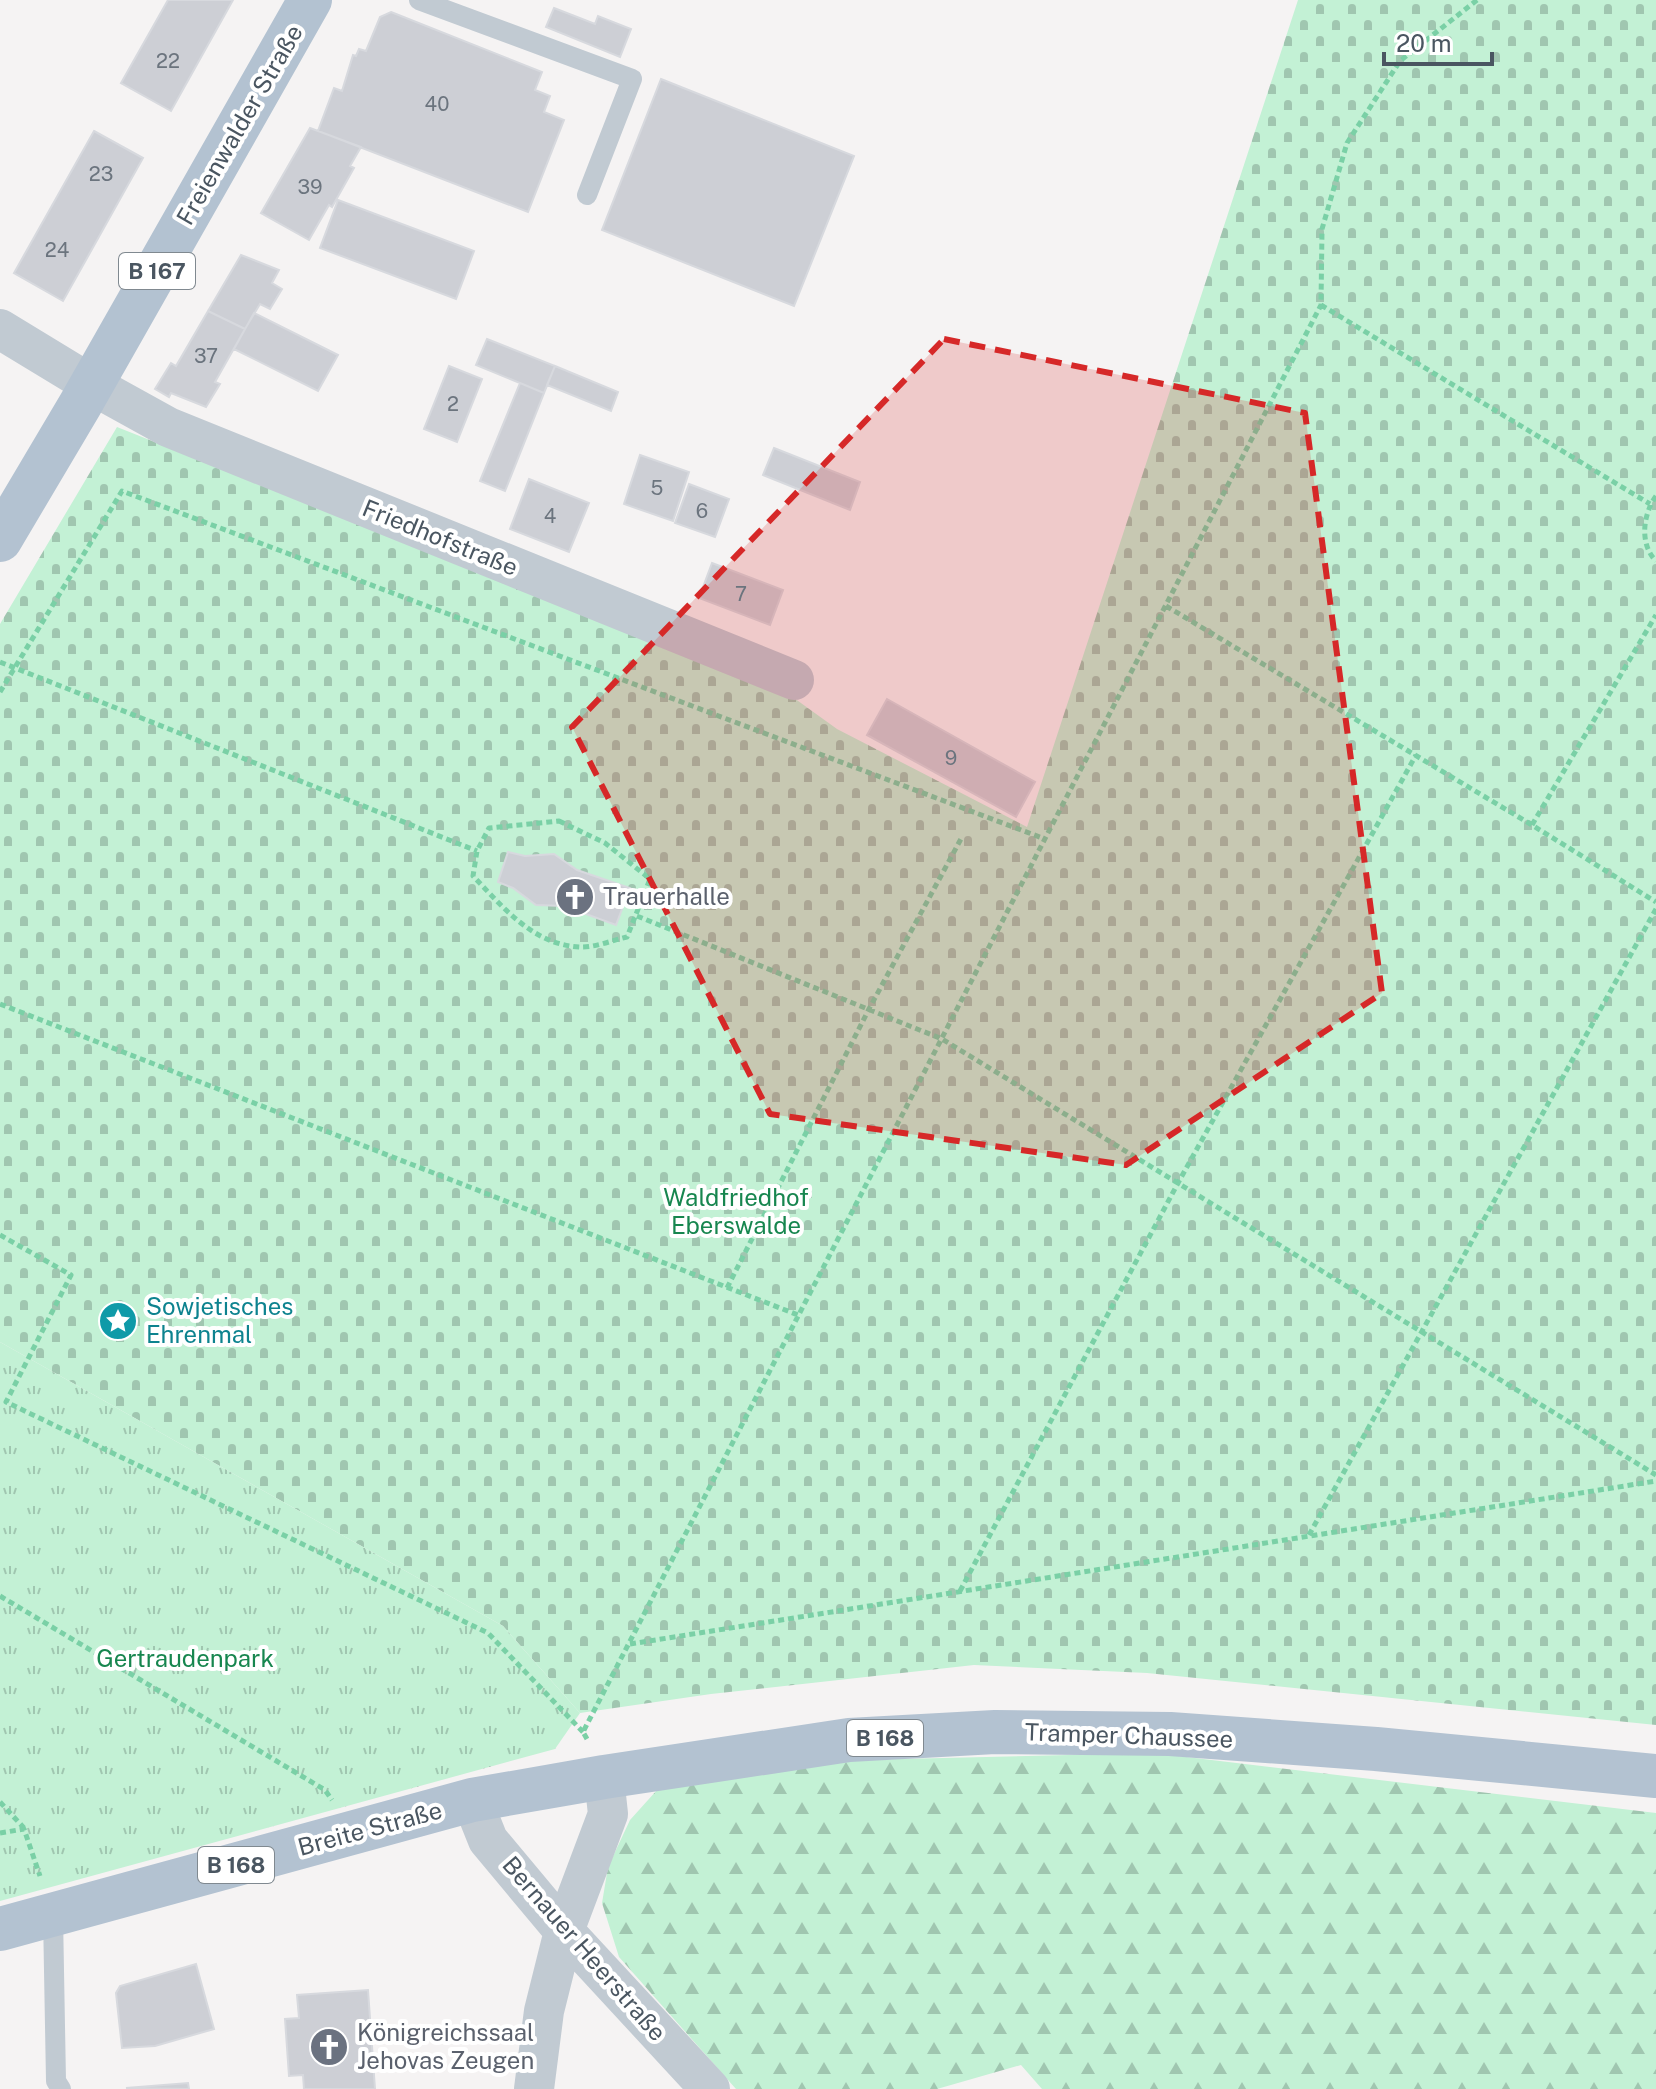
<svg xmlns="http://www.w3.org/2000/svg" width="1656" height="2089" font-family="'Public Sans',sans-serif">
	<defs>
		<pattern id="forest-firs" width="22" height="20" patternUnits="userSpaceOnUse" patternTransform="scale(2)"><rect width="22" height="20" fill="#c3f1d5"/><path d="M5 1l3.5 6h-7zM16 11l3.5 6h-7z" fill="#a0c6b0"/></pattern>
		<pattern id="cemetery-stones" width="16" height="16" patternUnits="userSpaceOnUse" patternTransform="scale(2)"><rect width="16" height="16" fill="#c3f1d5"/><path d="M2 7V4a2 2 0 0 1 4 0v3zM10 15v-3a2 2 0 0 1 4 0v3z" fill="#a0c6b0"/></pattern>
		<pattern id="park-tufts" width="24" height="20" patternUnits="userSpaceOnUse" patternTransform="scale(2)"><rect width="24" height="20" fill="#c3f1d5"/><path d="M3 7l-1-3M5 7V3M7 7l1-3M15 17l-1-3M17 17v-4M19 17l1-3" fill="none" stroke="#a0c6b0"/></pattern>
	</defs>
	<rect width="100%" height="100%" fill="#f5f3f3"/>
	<path fill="url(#forest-firs)" d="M1153,1753l503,60v276h-614l-21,-24 -84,24h-201l-117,-132 -17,-54 6,-36 22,-47 27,-30 114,-28z"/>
	<path fill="url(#cemetery-stones)" d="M1298,0h358v1725l-509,-52 -173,-8 -263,29 -131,19 -77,-87 -503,-284v-718l117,-197 670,266 50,36 190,98z"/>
	<path fill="url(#park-tufts)" d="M0,1342l503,284 77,87 -25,36 -555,152z"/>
	<path fill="#cdcfd5" stroke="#d7d9de" stroke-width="2" d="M168,0h65l-62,111 -50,-28z
		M554,8l41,16 3,-8 33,13 -11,28 -74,-30z
		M391,12l151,60 -7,18 15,6 -6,16 20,8 -36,92 -210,-81 16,-43 8,3 11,-36 3,1 3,-7 7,2 14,-34z
		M661,79l193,77 -60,150 -192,-76z
		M310,128l51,19 -11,19 4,2 -22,39 -3,-2 -20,35 -48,-27z
		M94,131l49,27 -80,143 -49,-28z
		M338,200l136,51 -18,48 -136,-51z
		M241,255l38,15 -7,13 10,6 -12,20 -10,-5 -15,25 -37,-18z
		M208,311l37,18 -30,53 5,2 -14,23 -35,-14 -2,4 -14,-8 16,-26 5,3z
		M254,313l84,42 -20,36 -84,-42z
		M487,339l68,27 -11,27 -68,-28z
		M449,366l33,13 -25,63 -33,-13z
		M555,366l63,26 -7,19 -64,-26z
		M520,383l24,10 -39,98 -25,-10z
		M774,448l86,34 -10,28 -87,-35z
		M640,455l49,17 -16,49 -49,-17z
		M529,479l60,24 -20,49 -59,-23z
		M689,484l40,15 -14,38 -40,-14z
		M712,563l71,27 -13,35 -71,-27z
		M887,699l148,83 -19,35 -149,-82z
		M508,852l17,4 29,-2 23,16 53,18 -14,37 -52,-19 -28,-1 -23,-17 -15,-6z
		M196,1964l18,65 -59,17 -33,2 -6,-55 4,-7z
		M368,1990l7,99h-71l-1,-14 -14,1 -4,-57 14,-1 -2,-23z
		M188,2083l1,6 -63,-1z"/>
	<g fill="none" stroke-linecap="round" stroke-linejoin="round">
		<path stroke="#7ad0a6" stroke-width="5" stroke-dasharray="6 4" stroke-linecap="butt" d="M1321,305l329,199
			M1656,496c-13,18 -17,48 0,65
			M1166,606l366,219 124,77
			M0,662l477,189
			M0,692l122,-201 923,348
			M559,821l46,22 45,36 -23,58c-14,3 -33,11 -48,10 -47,-3 -76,-40 -106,-71l4,-25 12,-23z
			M1532,825l124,-210
			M637,916l305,123 714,436
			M0,1004l798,311
			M0,1235l71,40 -65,127 482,231 95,99
			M727,1288l142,-279 93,-172
			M1309,1535l347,-626
			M960,1591l218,-408 238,-428
			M0,1596l325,194 7,10
			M630,1644l1026,-163
			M587,1739l-4,-7 738,-1427 1,-76 25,-86 53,-82 77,-61
			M0,1802l24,26
			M0,1833l24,-4 16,47"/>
		<path stroke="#c1cad2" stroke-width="20" d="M419,0l213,79 -45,116
			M53,1915l3,166 5,8"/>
		<path stroke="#c1cad2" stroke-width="40" d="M0,329l92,56 76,42 626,253
			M472,1800l16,40 76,91 146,158
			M534,2089l10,-78 20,-80 44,-117 -4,-37"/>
		<path stroke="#b3c2d1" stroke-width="44" d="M0,540l80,-135 230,-405
			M0,1929l472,-129 132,-23 245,-37 146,-8 175,2 206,15 280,27"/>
	</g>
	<path fill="#d62828" fill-opacity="0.2" stroke="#d62828" stroke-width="6" stroke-dasharray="16 10" stroke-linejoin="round" d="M944,339l361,74 77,580 -256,172 -356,-51 -198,-387z"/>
	<defs>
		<g id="church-disc" transform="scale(2)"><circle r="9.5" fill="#6b7280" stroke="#fff"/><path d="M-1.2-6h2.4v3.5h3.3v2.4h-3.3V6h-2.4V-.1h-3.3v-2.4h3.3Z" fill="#fff"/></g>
		<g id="sight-disc" transform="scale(2)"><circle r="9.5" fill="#0f9aa8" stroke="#fff"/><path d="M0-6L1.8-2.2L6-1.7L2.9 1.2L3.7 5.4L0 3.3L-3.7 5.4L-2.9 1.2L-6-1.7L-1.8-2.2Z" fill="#fff"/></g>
	</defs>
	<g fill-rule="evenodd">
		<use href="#church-disc" x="575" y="897"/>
		<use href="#sight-disc" x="118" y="1321"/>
		<use href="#church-disc" x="329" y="2047"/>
	</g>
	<g text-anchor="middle" stroke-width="8" stroke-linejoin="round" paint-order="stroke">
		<g font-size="20" fill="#6b747e">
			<text x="168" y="68">22</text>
			<text x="437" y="111">40</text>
			<text x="101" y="181">23</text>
			<text x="310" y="194">39</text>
			<text x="57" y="257">24</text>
			<text x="206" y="363">37</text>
			<text x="453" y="411">2</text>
			<text x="657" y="495">5</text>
			<text x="702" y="518">6</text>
			<text x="550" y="523">4</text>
			<text x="741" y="601">7</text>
			<text x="951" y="765">9</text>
		</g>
		<g fill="#fff" stroke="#808990" stroke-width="2">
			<rect x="119" y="253" width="76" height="36" rx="6"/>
			<rect x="847" y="1720" width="76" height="36" rx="6"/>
			<rect x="198" y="1847" width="76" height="36" rx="6"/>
		</g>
		<g font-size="22" font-weight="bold" fill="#4a5661">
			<text x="157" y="279">B 167</text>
			<text x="885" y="1746">B 168</text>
			<text x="236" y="1873">B 168</text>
		</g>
		<g font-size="24" fill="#4a5661" stroke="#fff">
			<text transform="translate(240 125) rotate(-60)" y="8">Freienwalder Straße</text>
			<text transform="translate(440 538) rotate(22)" y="8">Friedhofstraße</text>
			<text transform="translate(1129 1736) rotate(2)" y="8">Tramper Chaussee</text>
			<text transform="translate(370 1829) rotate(-15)" y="8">Breite Straße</text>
			<text transform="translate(584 1949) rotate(49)" y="8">Bernauer Heerstraße</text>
		</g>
		<g font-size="24" fill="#5b616d" stroke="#fff" text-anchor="start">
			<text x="603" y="905">Trauerhalle</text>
			<text x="357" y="2041">Königreichssaal<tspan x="357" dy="28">Jehovas Zeugen</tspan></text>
		</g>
		<g font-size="24" fill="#17864f" stroke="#fff">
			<text x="736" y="1206">Waldfriedhof<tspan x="736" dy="28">Eberswalde</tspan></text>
			<text x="185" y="1667">Gertraudenpark</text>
		</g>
		<g font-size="24" fill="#0d838f" stroke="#fff" text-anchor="start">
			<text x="146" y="1315">Sowjetisches<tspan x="146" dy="28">Ehrenmal</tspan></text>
		</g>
	</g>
	<path d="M1384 52v12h108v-12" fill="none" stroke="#4a5661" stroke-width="4"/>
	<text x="1396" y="52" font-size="24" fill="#4a5661" stroke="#ffffff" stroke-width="6" paint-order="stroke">20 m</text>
</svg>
